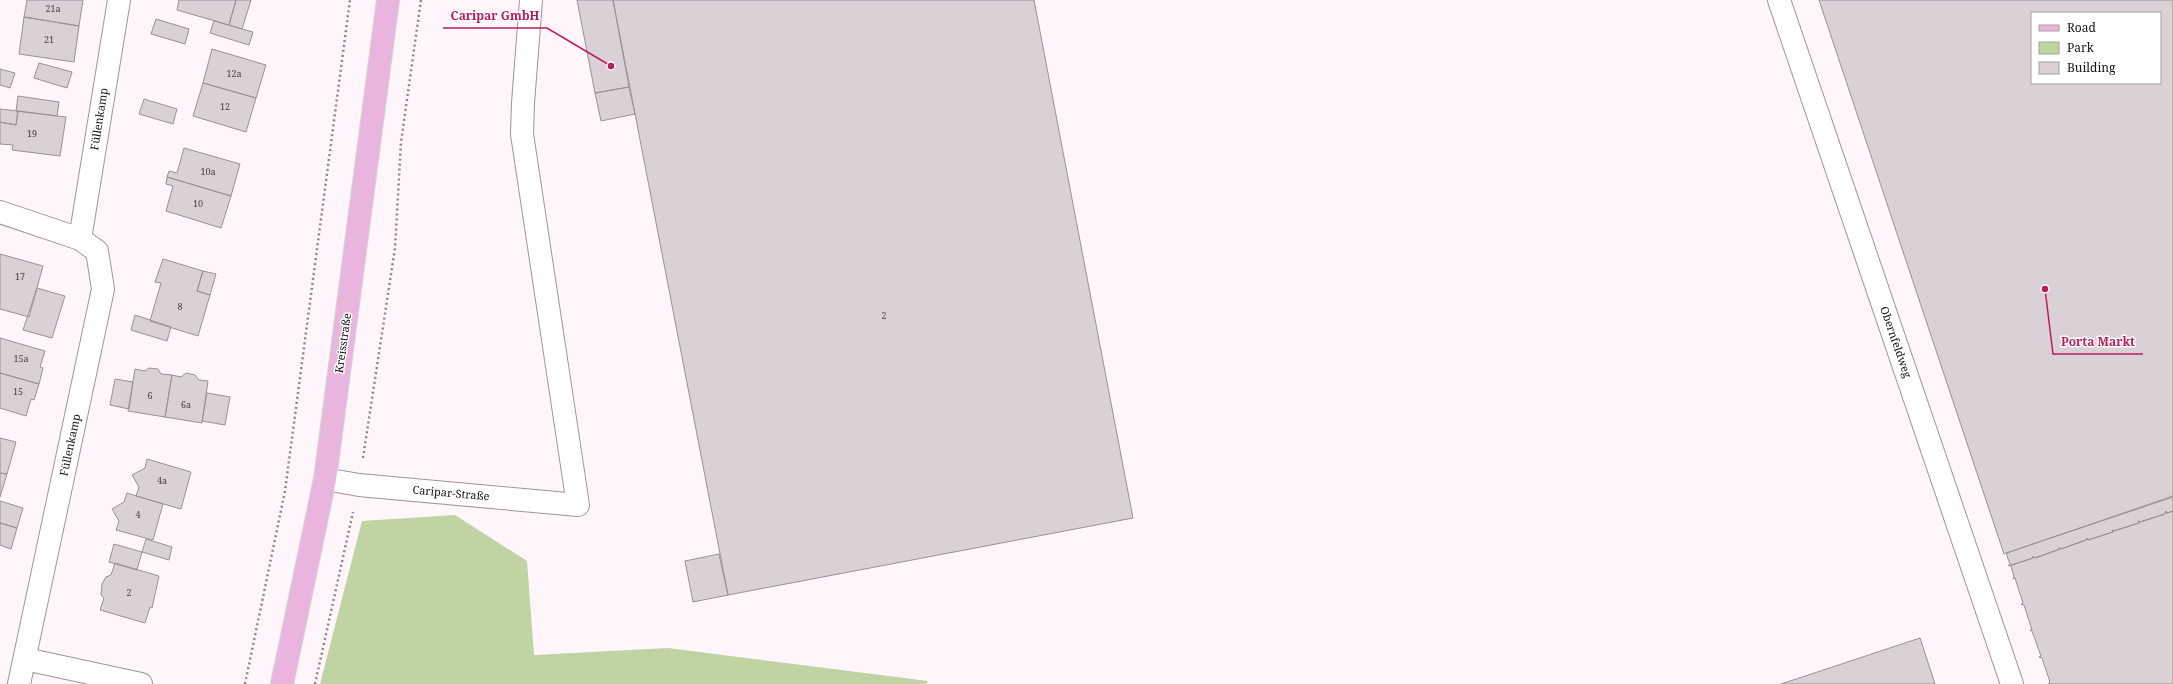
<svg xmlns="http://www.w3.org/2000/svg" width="2173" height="684" font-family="'Noto Serif',serif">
	<rect width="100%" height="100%" fill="#fff6fc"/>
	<path fill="#c0d3a2" d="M455,515l72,46 7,94 134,-7 260,33 -2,3h-606l42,-163z"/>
	<path fill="#d9d1d6" stroke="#9a9197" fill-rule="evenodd" d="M27,0h56l-4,26 -55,-9z
		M179,0h57l-7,25 -52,-15z
		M236,0h15l-9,29 -13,-4z
		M577,0h36l16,87 -34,6z
		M613,0h421l99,518 -405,77z
		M1819,0h354v496l-169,58zM2032,13h128v70h-128z
		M24,17l55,9 -5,36 -55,-8z
		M156,19l33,10 -4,15 -34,-10z
		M214,21l39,11 -4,13 -39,-12z
		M212,49l54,16 -10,33 -53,-15z
		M39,63l33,9 -5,16 -33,-10z
		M0,69l15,4 -5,15 -10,-3z
		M203,83l53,15 -10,34 -53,-16z
		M629,87l6,27 -34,7 -6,-28z
		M18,96l41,6 -2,14 -41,-5z
		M144,99l33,10 -4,15 -34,-10z
		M0,109l18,2 -2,14 -16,-3z
		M18,111l48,6 -6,39 -48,-6 1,-5 -13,-1v-22l16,3z
		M184,148l56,16 -9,32 -64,-19 2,-6 8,2z
		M167,177l64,19 -10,32 -55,-17 7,-25 -7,-2z
		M0,254l43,12 -14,51 -29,-8z
		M163,259l40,12 -6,20 13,4 -12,41 -48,-15 11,-38 -6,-1z
		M203,271l13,3 -6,21 -13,-4z
		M37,288l28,8 -13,42 -29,-8z
		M135,315l36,12 -4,14 -36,-11z
		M0,338l45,13 -5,16 3,1 -4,16 -39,-11z
		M149,368l9,1 3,5 11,1 -7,42 -37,-6 7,-42 10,2z
		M0,373l39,11 -5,16 -3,-1 -5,17 -26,-8z
		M186,373l9,2 4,5 9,1 -6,42 -37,-6 7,-42 9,2z
		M115,379l18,3 -4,27 -19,-4z
		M207,393l23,4 -5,28 -23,-4z
		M0,438l16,4 -9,32 -7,-1z
		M147,459l44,13 -10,37 -45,-13 3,-9 -7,-12 13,-7z
		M0,473l7,1 -7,23z
		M127,493l36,11 -10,36 -37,-10 3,-9 -7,-12 12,-7z
		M2173,497v14l-6,2 -1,-2 -1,3 -25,8 -2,-1 1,2 -25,8 -2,-1 1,2 -25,8 -1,-2 -1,2 -25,9 -2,-2 1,2 -25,9 -2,-2v2l-21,7 -2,-1 -4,-11z
		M0,501l23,7 -6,20 -17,-5z
		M2166,511l1,2 6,-2v173h-125l2,-2 -8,-24 -3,-1 2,-1 -9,-25 -2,-1h2l-8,-25 -3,-1 2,-1 -8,-25 -2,1 1,-2 -3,-11h-2l-1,-1h4l21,-7v-2l2,2 25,-9 -1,-2 2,2 25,-9 1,-2 1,2 25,-8 -1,-2 2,1 25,-8 -1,-2 2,1 25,-8z
		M0,523l17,5 -6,21 -11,-4z
		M146,539l26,8 -3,13 -27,-8z
		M114,544l28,8 -5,18 -28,-8z
		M719,554l9,41 -35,7 -8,-41z
		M115,563l44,13 -7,32 -2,-1 -5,16 -45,-13 4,-12 -3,-3 1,-11 4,-7 5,-2z
		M1920,638l15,46h-154z"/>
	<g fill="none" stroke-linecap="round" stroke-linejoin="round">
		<g stroke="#9e959b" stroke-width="24">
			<path id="minor" d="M1779,0l233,684
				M0,212l80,27 17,12 6,38 -84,395
				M80,239l39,-239
				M325,479l34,6 219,20 -56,-371 1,-31 8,-103
				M25,659l116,25"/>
		</g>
		<g stroke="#d5d5d5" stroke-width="24">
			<path id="major" d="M282,684l43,-205 63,-479"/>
		</g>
		<path stroke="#8c868a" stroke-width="2.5" stroke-dasharray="2 3" stroke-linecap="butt" d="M363,458l32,-210 6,-106 20,-142
			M245,684l40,-193 65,-491
			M315,684l38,-172"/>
		<use href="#minor" stroke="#fff" stroke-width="22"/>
		<use href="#major" stroke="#eab5dc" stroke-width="22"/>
	</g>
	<g text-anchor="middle" stroke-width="3" stroke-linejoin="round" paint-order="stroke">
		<g font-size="9" fill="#474245">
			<text x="53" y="12">21a</text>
			<text x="49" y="43">21</text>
			<text x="234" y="77">12a</text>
			<text x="225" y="110">12</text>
			<text x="32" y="137">19</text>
			<text x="208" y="175">10a</text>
			<text x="198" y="207">10</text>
			<text x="20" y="280">17</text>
			<text x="180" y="310">8</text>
			<text x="884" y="319">2</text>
			<text x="21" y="362">15a</text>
			<text x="18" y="395">15</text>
			<text x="150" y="399">6</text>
			<text x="186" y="408">6a</text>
			<text x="162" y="484">4a</text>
			<text x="138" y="518">4</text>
			<text x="129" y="596">2</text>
		</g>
		<g font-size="11" fill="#161315" stroke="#fff">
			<text transform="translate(99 119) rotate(-81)" y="4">Füllenkamp</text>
			<text transform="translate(1896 342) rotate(71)" y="4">Obernfeldweg</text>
			<text transform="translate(343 343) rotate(-82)" y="4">Kreisstraße</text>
			<text transform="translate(70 445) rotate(-78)" y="4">Füllenkamp</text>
			<text transform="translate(451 493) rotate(5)" y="4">Caripar-Straße</text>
		</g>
	</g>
	<path fill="none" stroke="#c2185b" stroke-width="1.5" d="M611 66L547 28H443M2045 289L2053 354H2143"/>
	<g fill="#c2185b" stroke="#fff" stroke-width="1.5">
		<circle cx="611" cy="66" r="4"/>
		<circle cx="2045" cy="289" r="4"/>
	</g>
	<g font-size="12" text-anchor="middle" font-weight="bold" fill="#c2185b" stroke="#fff" stroke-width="3" stroke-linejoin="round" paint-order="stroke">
		<text x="495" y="20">Caripar GmbH</text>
		<text x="2098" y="346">Porta Markt</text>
	</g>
	<rect x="2031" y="12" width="130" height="72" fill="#ffffff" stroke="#a2a1a1"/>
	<rect x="2039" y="25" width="20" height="6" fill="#eab5dc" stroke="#a2a1a1"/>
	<text x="2067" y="32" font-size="12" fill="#161315">Road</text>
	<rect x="2039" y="42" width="20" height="12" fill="#c0d3a2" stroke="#a2a1a1"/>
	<text x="2067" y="52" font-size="12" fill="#161315">Park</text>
	<rect x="2039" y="62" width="20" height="12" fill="#d9d1d6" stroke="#a2a1a1"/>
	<text x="2067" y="72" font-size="12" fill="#161315">Building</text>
</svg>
